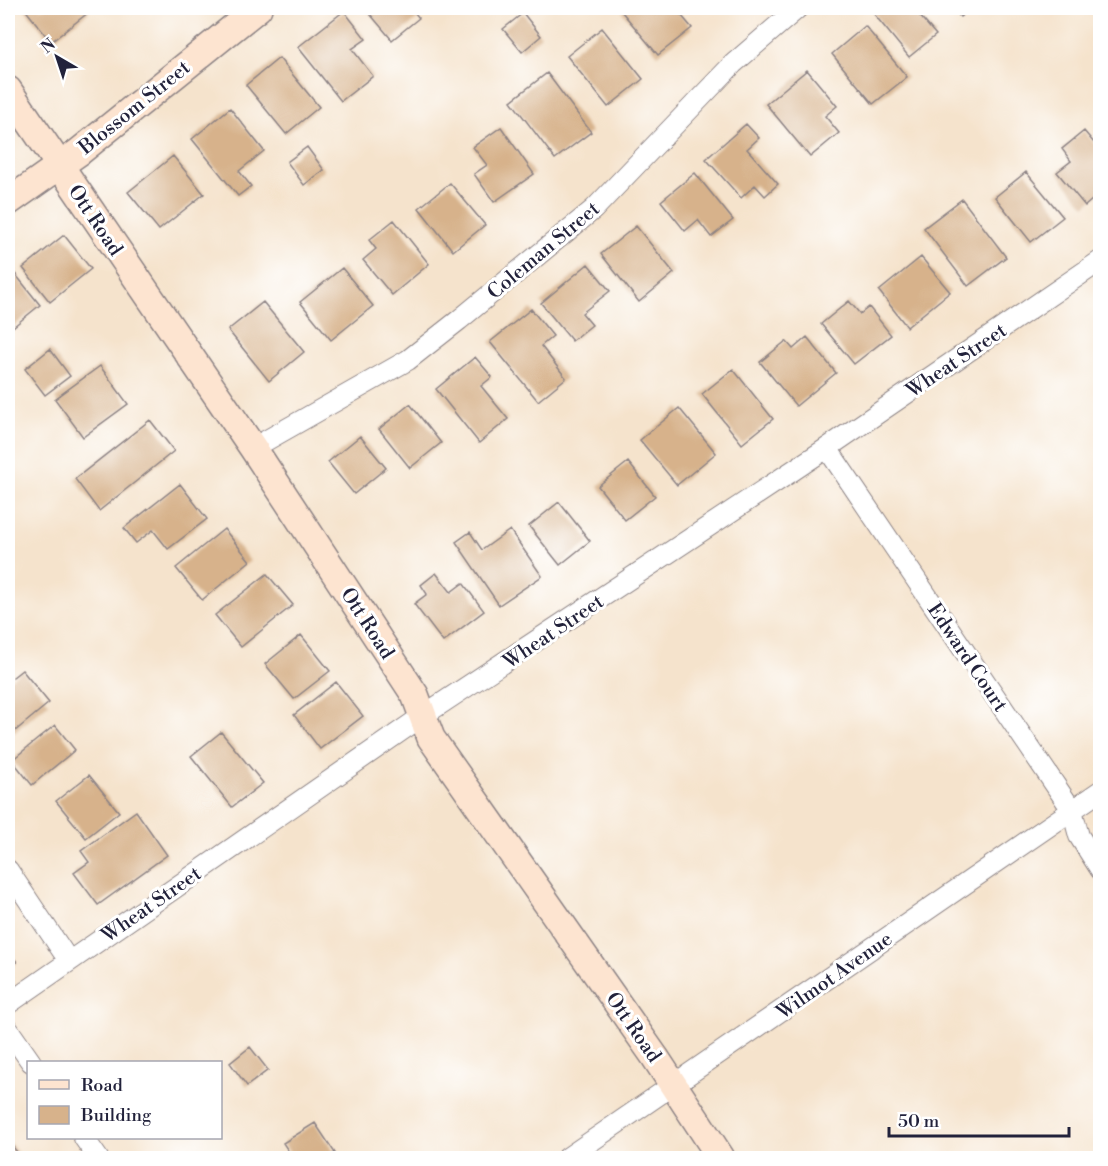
<svg xmlns="http://www.w3.org/2000/svg" width="1108" height="1166" font-family="'Libre Bodoni',serif">
	<rect width="100%" height="100%" fill="#fff"/>
	<filter id="ink" filterUnits="userSpaceOnUse"><feTurbulence type="fractalNoise" baseFrequency=".0167" numOctaves="2"/><feDisplacementMap in="SourceGraphic" scale="12" xChannelSelector="R" yChannelSelector="G"/><feConvolveMatrix kernelMatrix="1 2 1 2 8 2 1 2 1" color-interpolation-filters="sRGB"/></filter>
	<filter id="wash" filterUnits="userSpaceOnUse"><feTurbulence type="fractalNoise" baseFrequency=".008" numOctaves="4" result="noise"/><feDisplacementMap in="SourceGraphic" scale="24" xChannelSelector="R" yChannelSelector="G"/><feGaussianBlur stdDeviation="1.35" result="paint"/><feColorMatrix in="noise" values="0 0 0 0 0 0 0 0 0 0 0 0 0 0 0 0 0 1.4 0 .05"/><feComposite in="paint" operator="in"/></filter>
	<g filter="url(#wash)">
		<rect width="100%" height="100%" fill="#f5e3cc"/>
		<g id="blocks">
			<path fill="#d7b28b" d="M24,8h61l4,4 -38,30z
				M365,8h46l8,10 -27,22z
				M627,8h48l17,20 -34,27 -36,-43z
				M881,8h32l23,27 -27,22 -35,-43z
				M953,8h19l-12,9z
				M344,11l22,28 -14,10 21,27 -32,25 -43,-54z
				M523,13l18,23 -19,16 -19,-23z
				M865,26l42,51 -34,27 -41,-50z
				M602,28l41,51 -35,28 -41,-51z
				M279,58l40,49 -33,27 -40,-49z
				M807,70l30,36 -12,10 14,17 -29,24 -44,-53z
				M547,73l44,59 -36,27 -44,-58z
				M230,108l34,43 -25,20 12,15 -13,10 -46,-57z
				M746,124l13,14 -12,11 31,35 -13,12 -10,-11 -14,13 -35,-39z
				M501,127l33,47 -40,28 -20,-28 13,-9 -14,-18z
				M1084,131l16,19v43l-15,13 -28,-34 14,-11 -9,-12z
				M307,147l17,23 -20,15 -17,-23z
				M173,156l31,38 -45,36 -31,-38z
				M1026,172l37,45 -32,25 -36,-45z
				M695,173l38,47 -22,17 -13,-17 -13,11 -24,-30z
				M450,183l35,42 -32,26 -34,-43z
				M962,199l44,58 -38,29 -44,-58z
				M394,220l35,44 -37,31 -29,-35 13,-11 -7,-9z
				M636,226l38,47 -35,29 -38,-48z
				M64,235l27,34 -41,33 -27,-34z
				M921,257l29,35 -43,35 -28,-36z
				M588,264l22,27 -28,22 10,12 -20,16 -31,-38z
				M8,265l32,40 -32,26z
				M342,268l31,38 -42,34 -31,-38z
				M849,301l11,13 9,-7 22,28 -37,29 -33,-40z
				M263,302l41,50 -35,29 -41,-51z
				M531,309l22,27 -12,10 25,32 -28,23 -48,-59z
				M807,337l29,36 -40,33 -36,-44 26,-21 7,8z
				M50,349l20,27 -25,19 -20,-26z
				M475,357l17,20 -11,9 27,33 -29,24 -43,-54z
				M100,366l28,38 -45,33 -28,-38z
				M733,369l40,50 -31,25 -40,-50z
				M410,404l31,39 -31,25 -31,-39z
				M679,408l37,45 -39,32 -37,-45z
				M150,420l24,31 -75,60 -24,-32z
				M360,436l26,32 -32,26 -26,-32z
				M628,462l27,34 -30,24 -27,-34z
				M180,484l27,35 -39,30 -15,-19 -17,13 -12,-15z
				M559,502l31,39 -30,24 -31,-39z
				M224,529l26,32 -48,39 -26,-32z
				M510,530l32,46 -43,29 -43,-63 14,-10 12,18z
				M436,573l15,19 12,-9 21,28 -41,31 -29,-38 13,-10 -6,-9z
				M267,574l26,31 -52,42 -26,-32z
				M301,635l29,36 -36,28 -29,-35z
				M22,670l27,33 -41,34v-56z
				M336,682l27,34 -43,33 -26,-34z
				M55,725l20,25 -43,35 -20,-25z
				M221,732l42,51 -31,24 -41,-51z
				M89,775l30,37 -33,26 -30,-37z
				M136,811l31,44 -69,50 -24,-32 15,-11 -8,-11z
				M8,951l9,11 -9,8z
				M250,1047l18,23 -21,16 -17,-23z
				M315,1123l20,30 -9,5h-33l-10,-15z
				M8,1141l14,17h-14z"/>
		</g>
	</g>
	<g filter="url(#ink)">
		<use href="#blocks" fill-opacity="0" stroke="#8c8284" stroke-width="1.5"/>
		<g fill="none" stroke-linecap="round" stroke-linejoin="round">
			<g stroke="#8c8284" stroke-width="22">
				<path id="street" d="M253,448l155,-88 51,-40 135,-111 139,-145 65,-56
					M827,448l245,362 7,26 21,33
					M8,870l61,91
					M8,1004l416,-289 403,-267 273,-187
					M8,1029l23,33
					M84,1138l14,20
					M567,1158l533,-367"/>
			</g>
			<g stroke="#8c8284" stroke-width="30">
				<path id="secondary" d="M8,90l245,358 162,247 16,43 224,319 66,101
					M8,202l71,-50 179,-144"/>
			</g>
			<use href="#street" stroke="#fff" stroke-width="20"/>
			<use href="#secondary" stroke="#fde4d0" stroke-width="27"/>
		</g>
	</g>
	<g text-anchor="middle" stroke-width="6" stroke-linejoin="round" paint-order="stroke">
		<g font-size="20" fill="#22223b" stroke="#fff">
			<text transform="translate(134 107) rotate(-39)" y="7">Blossom Street</text>
			<text transform="translate(96 220) rotate(56)" y="7">Ott Road</text>
			<text transform="translate(543 250) rotate(-40)" y="7">Coleman Street</text>
			<text transform="translate(956 360) rotate(-34)" y="7">Wheat Street</text>
			<text transform="translate(368 623) rotate(57)" y="7">Ott Road</text>
			<text transform="translate(553 631) rotate(-34)" y="7">Wheat Street</text>
			<text transform="translate(968 657) rotate(56)" y="7">Edward Court</text>
			<text transform="translate(151 904) rotate(-35)" y="7">Wheat Street</text>
			<text transform="translate(834 975) rotate(-35)" y="7">Wilmot Avenue</text>
			<text transform="translate(634 1027) rotate(55)" y="7">Ott Road</text>
		</g>
	</g>
	<rect width="1108" height="1166" fill="none" stroke="#fff" stroke-width="30"/>
	<rect x="27" y="1061" width="195" height="78" fill="#ffffff" stroke="#a7a7b1" stroke-width="1.5"/>
	<rect x="39" y="1080" width="30" height="9" fill="#fde4d0" stroke="#a7a7b1" stroke-width="1.5"/>
	<text x="81" y="1091" font-size="18" fill="#22223b">Road</text>
	<rect x="39" y="1106" width="30" height="18" fill="#d7b28b" stroke="#a7a7b1" stroke-width="1.5"/>
	<text x="81" y="1121" font-size="18" fill="#22223b">Building</text>
	<g transform="translate(57 57) rotate(321)" stroke="#ffffff" stroke-width="4.5" paint-order="stroke">
	<path d="M0-4.5L10 22L0 15L-10 22Z" fill="#22223b"/>
	<text y="-9" font-size="16" font-weight="bold" text-anchor="middle" fill="#22223b">N</text>
	</g>
	<path d="M889 1127v9h180v-9" fill="none" stroke="#22223b" stroke-width="3"/>
	<text x="898" y="1127" font-size="18" fill="#22223b" stroke="#ffffff" stroke-width="4.5" paint-order="stroke">50 m</text>
</svg>
